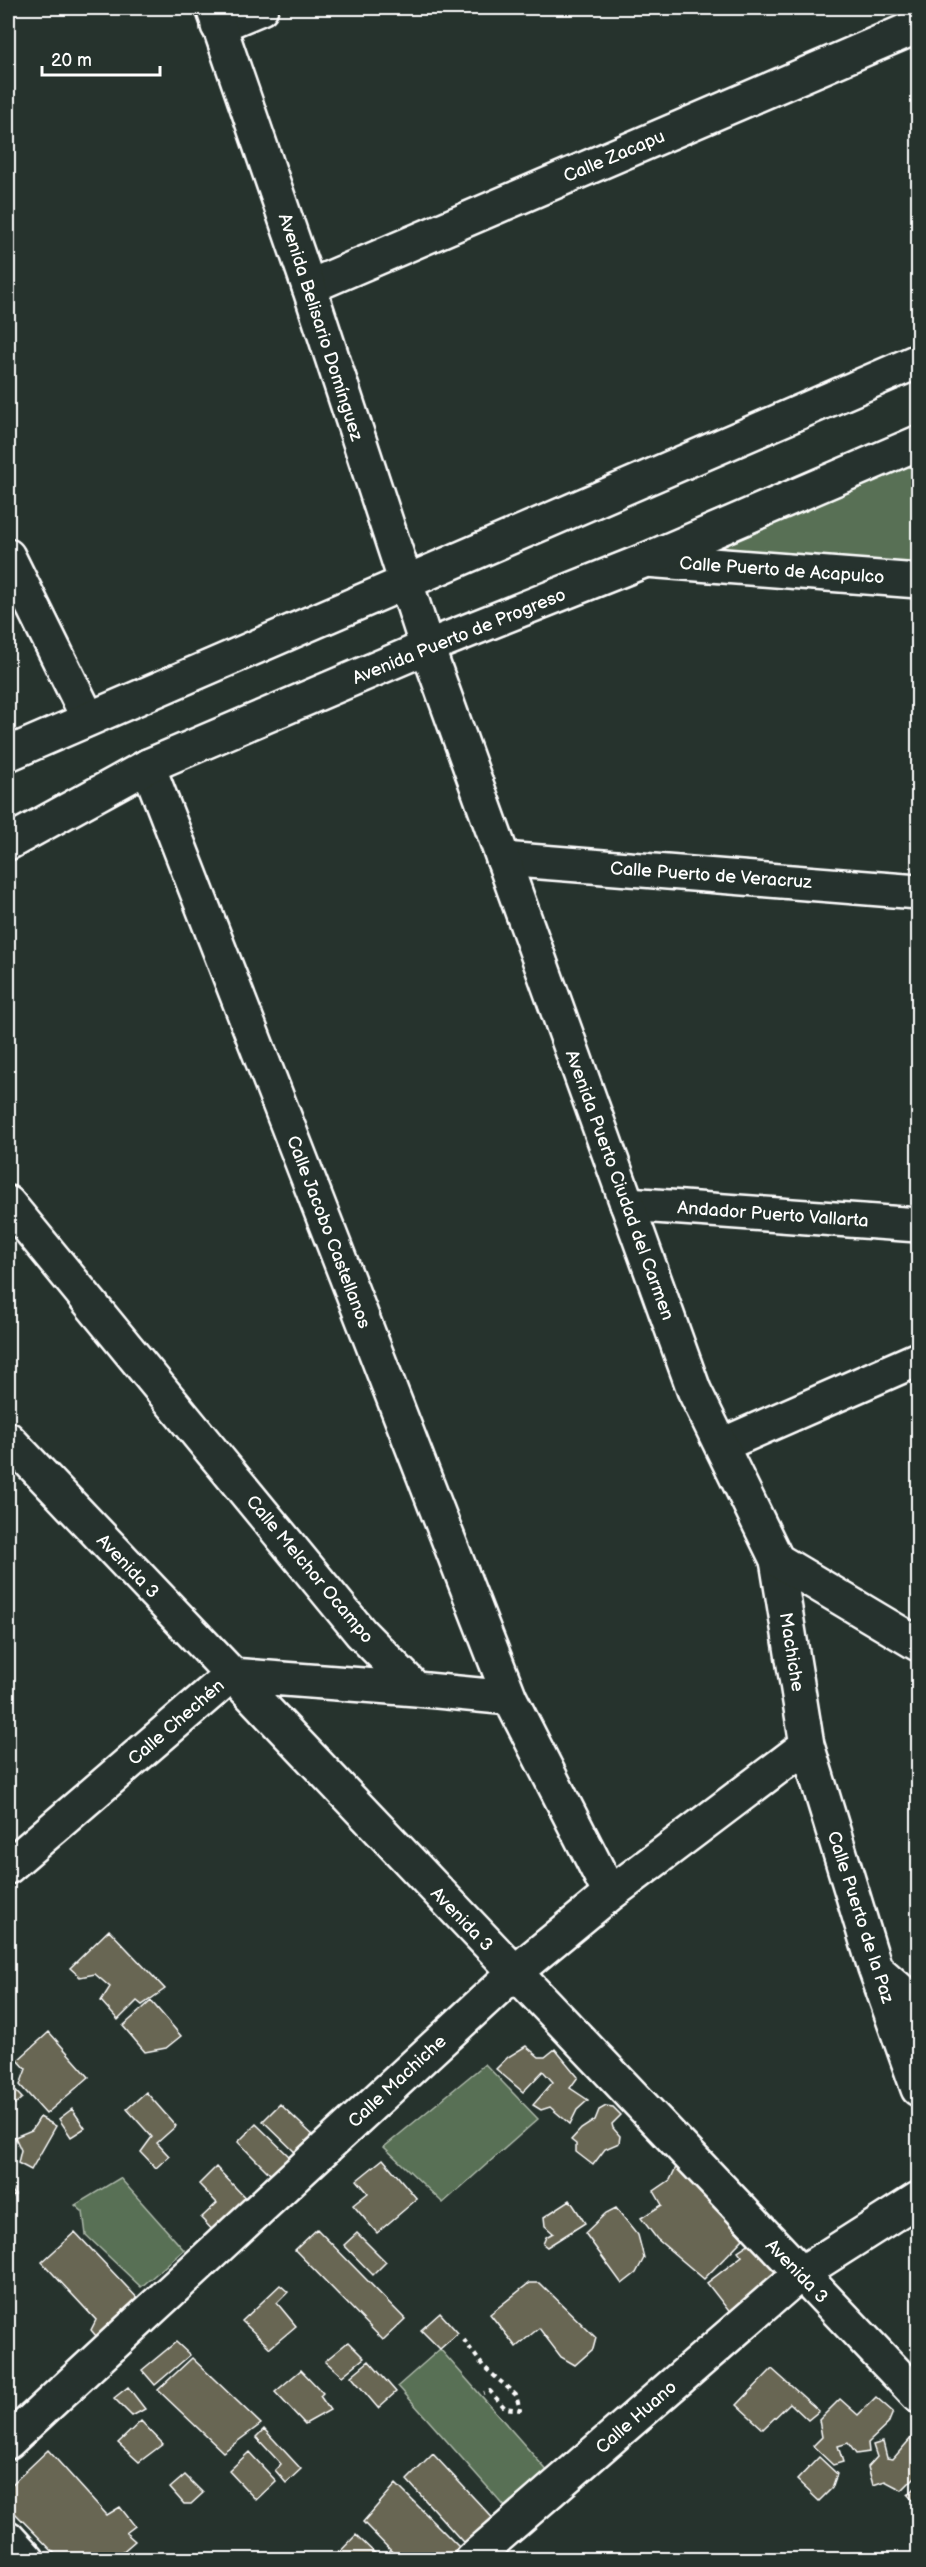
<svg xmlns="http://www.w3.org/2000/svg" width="926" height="2567" font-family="'Balsamiq Sans',sans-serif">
	<rect width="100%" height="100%" fill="#26332d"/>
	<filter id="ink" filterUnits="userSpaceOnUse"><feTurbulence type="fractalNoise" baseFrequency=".0167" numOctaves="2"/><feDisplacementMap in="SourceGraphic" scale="12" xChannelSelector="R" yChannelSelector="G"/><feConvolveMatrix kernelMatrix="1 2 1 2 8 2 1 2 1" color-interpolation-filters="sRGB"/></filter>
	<g filter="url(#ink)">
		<path fill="#587054" stroke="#acb8aa" stroke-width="1.5" d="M918,456v111l-221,-17z
			M485,2064l53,55 -95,84 -59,-56z
			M120,2178l64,72 -43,37 -55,-52 -3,-23 -8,-7z
			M440,2349l110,125 -42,36 -110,-124z"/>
		<path fill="#686652" stroke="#fff" stroke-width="1.5" d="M109,1930l56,59 -23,16 -5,-4 -19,19 -17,-19 9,-14 -15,-13 -15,3 -10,-9z
			M151,2001l30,35 -15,12 -21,4 -22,-26z
			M49,2032l40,45 -43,37 -26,-29 6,-16 -8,-9z
			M526,2046l13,11h6l10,-8 23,28 -8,11 18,12 -11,10 -7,14 -20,-17 -9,3 -8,-5 20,-23 -10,-11 -20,21 -27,-23 12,-12z
			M8,2083l14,15 -7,6 -7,-4z
			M146,2092l30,34 -19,17 12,13 -13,12 -15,-16 11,-15 -25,-28z
			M280,2104l38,36 -17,18 -38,-37z
			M606,2106l7,1 8,8 -9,9 1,4 7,8 -1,7 -14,6 -12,16 -17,-13v-8l-5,-4 10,-11 14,-9 4,-10z
			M72,2109l13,19 -14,9 -12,-18z
			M40,2117l16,9 -25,44 -13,-7 3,-13 -6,-13 17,-7z
			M256,2124l36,35 -18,19 -36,-36z
			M383,2159l34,40 -40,34 -24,-28 15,-12 -11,-13z
			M677,2165l66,74 -39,40 -47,-40 -16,-21 21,-13 -8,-14 16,-11z
			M216,2167l37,39 -34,31 -18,-19 16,-15 -18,-19z
			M8,2185l7,10 -7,5z
			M570,2200l15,23 -38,24 -4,-3 3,-7 7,-4 -8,-7 -1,-9z
			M616,2208l22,27 6,23 -8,15 -14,11 -37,-51 21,-20z
			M317,2229l88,90 -22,21 -88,-90z
			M75,2232l67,71 -41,39 -10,-12 5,-10 -54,-58z
			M357,2233l29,29 -13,13 -29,-30z
			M750,2243l33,33 -48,43 -28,-36 35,-27 -4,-5z
			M529,2283h11l56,55 -3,11 -18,16 -14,-8 -22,-29 -23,19 -26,-33z
			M280,2285l8,7 -11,11 19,23 -26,22 -28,-27z
			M440,2313l18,20 -18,16 -19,-19z
			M176,2342l14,13 -35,30 -13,-15z
			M348,2342l16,16 -22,18 -17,-15z
			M192,2358l69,66 -38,28 -65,-62z
			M369,2361l27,31 -18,16 -27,-32z
			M772,2369l47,42 -11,9 -18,-17 -27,26 -26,-24z
			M301,2370l22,23 -3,3 10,14 -25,14 -30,-32z
			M128,2387l17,22 -13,7 -18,-18z
			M876,2397l17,15 -5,12 -20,19 1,9 -13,2 -8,-11 -10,3 5,16 -10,3 -20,-19 9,-9 -3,-17 21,-21 18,16z
			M141,2421l22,23 -24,18 -21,-19z
			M264,2429l37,40 -15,14 -11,-13 6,-6 -25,-27z
			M918,2430v44l-16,16 -17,-9 -12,4 -5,-18 9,-10 -4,-12 10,-3 4,16 6,1z
			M48,2450l59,65 13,-8 15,19 -9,7 9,8 -22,19h-52l-53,-54v-18z
			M249,2452l27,29 -20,19 -27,-29z
			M433,2454l67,72 -29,25 -64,-71z
			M819,2457l18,17 -5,14 -13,13 -22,-21z
			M185,2475l18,18 -12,11h-7l-14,-16z
			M396,2484l69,69 -7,7h-58l-37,-38z
			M918,2485v21l-10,-11z
			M356,2535l26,25h-50z"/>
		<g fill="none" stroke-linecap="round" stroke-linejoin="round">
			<g stroke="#fff" stroke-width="38">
				<path id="minor" d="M218,26l43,-18
					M309,287l609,-261
					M8,556l80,162
					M646,560l272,21
					M148,766l362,932 100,196
					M503,859l415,33
					M8,1203l353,430 55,56 94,9
					M627,1204l291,21
					M8,1439l910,957
					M722,1445l196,-86
					M777,1560l30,185 68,223 43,121
					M8,1867l223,-192 185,14
					M877,1970l41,36
					M8,2442l506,-469 96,-79 197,-149
					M8,2538l20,22
					M471,2560l329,-286 118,-75"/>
			</g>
			<g stroke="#fff" stroke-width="38">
				<path id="secondary" d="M213,8l96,279 118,360 267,743 83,170 141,84
					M8,754l910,-393
					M8,843l140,-77 279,-119 219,-87 272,-117"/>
			</g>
			<path stroke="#fff" stroke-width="4" stroke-dasharray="4.5 4.5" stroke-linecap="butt" d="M464,2340l19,26 33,29 4,15 -15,-2 -15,-17 -6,2"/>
			<use href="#minor" stroke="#26332d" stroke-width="33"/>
			<use href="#secondary" stroke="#26332d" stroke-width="33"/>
		</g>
	</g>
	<g text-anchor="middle" stroke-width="5" stroke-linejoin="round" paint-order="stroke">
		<g font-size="18" fill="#fff" stroke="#26332d">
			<text transform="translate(614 156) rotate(-23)" y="6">Calle Zacapu</text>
			<text transform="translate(321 327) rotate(72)" y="6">Avenida Belisario Domínguez</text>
			<text transform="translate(782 570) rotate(4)" y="6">Calle Puerto de Acapulco</text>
			<text transform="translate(459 636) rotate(-22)" y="6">Avenida Puerto de Progreso</text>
			<text transform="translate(711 875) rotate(4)" y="6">Calle Puerto de Veracruz</text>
			<text transform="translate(620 1185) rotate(70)" y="6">Avenida Puerto Ciudad del Carmen</text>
			<text transform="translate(773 1214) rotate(4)" y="6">Andador Puerto Vallarta</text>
			<text transform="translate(329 1232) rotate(69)" y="6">Calle Jacobo Castellanos</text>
			<text transform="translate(128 1566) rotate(46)" y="6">Avenida 3</text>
			<text transform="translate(310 1569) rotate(50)" y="6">Calle Melchor Ocampo</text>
			<text transform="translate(792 1652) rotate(81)" y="6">Machiche</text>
			<text transform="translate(176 1722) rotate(-41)" y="6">Calle Chechén</text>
			<text transform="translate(861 1917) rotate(72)" y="6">Calle Puerto de la Paz</text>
			<text transform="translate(462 1919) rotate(46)" y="6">Avenida 3</text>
			<text transform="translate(397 2081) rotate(-43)" y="6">Calle Machiche</text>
			<text transform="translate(797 2271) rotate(46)" y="6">Avenida 3</text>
			<text transform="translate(636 2417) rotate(-41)" y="6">Calle Huano</text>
		</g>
	</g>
	<rect width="926" height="2567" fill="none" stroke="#26332d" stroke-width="30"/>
	<rect x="15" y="15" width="896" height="2537" fill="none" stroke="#fff" stroke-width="2" filter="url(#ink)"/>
	<path d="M42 66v9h118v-9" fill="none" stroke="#ffffff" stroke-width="3"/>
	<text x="51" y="66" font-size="18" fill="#ffffff" stroke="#26332d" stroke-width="4.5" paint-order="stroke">20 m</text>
</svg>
